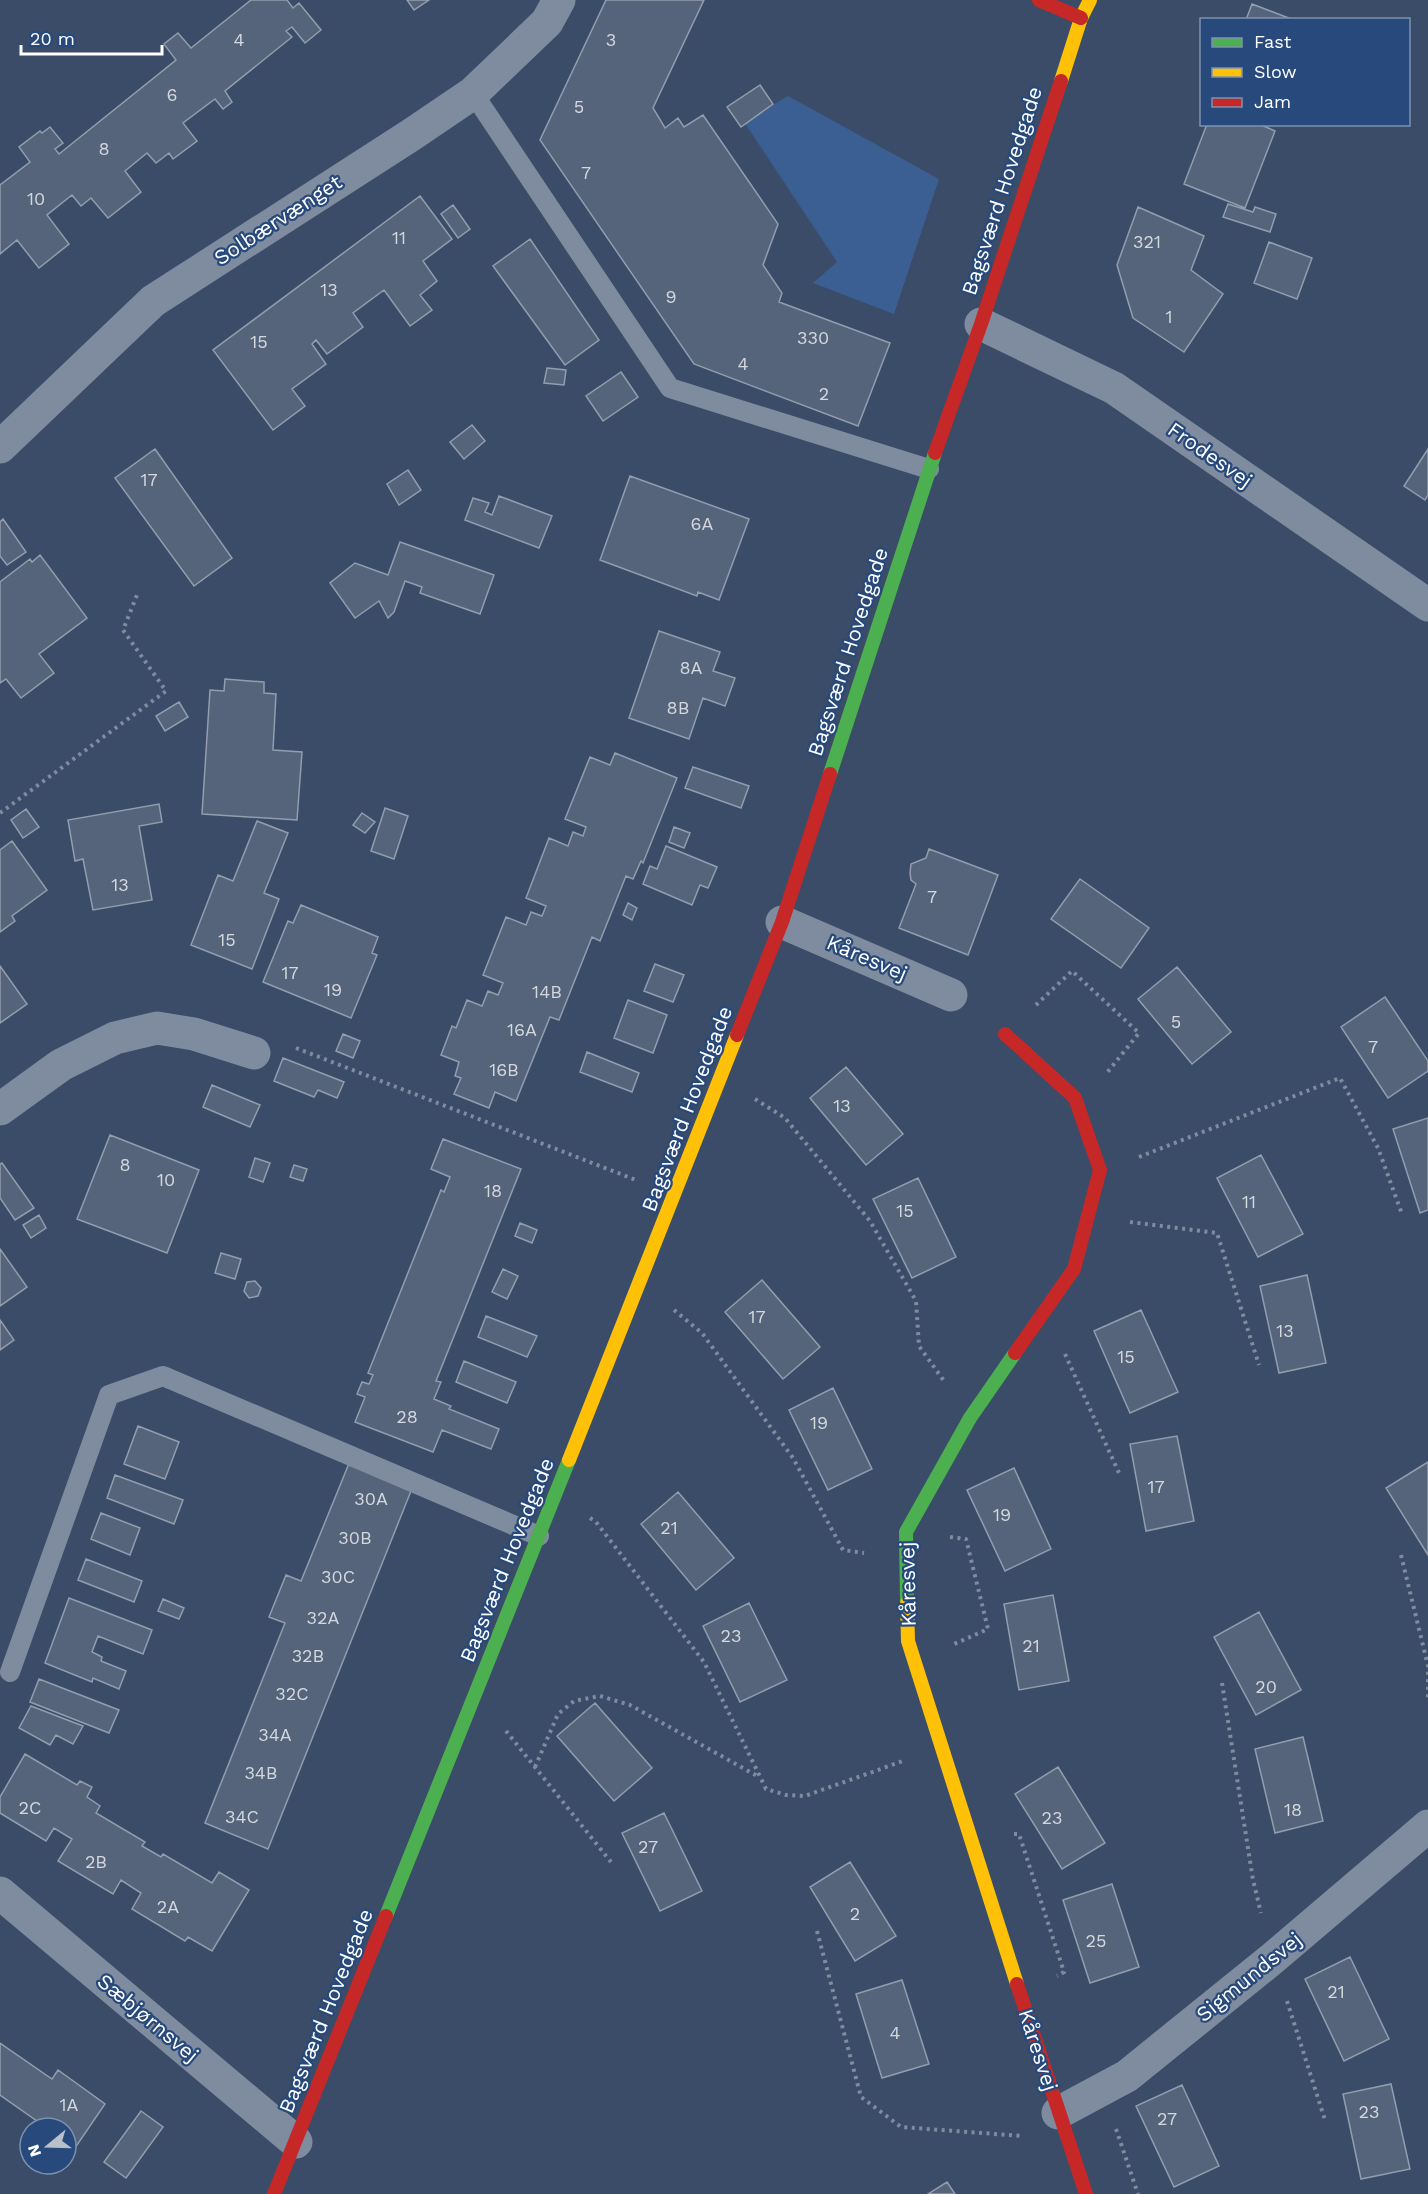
<svg xmlns="http://www.w3.org/2000/svg" width="1428" height="2194" font-family="'Work Sans',sans-serif">
	<rect width="100%" height="100%" fill="#3a4c68"/>
	<path fill="#3b5f92" d="M788,96l151,83 -45,135 -81,-31 24,-21 -93,-140z"/>
	<path fill="#55647a" stroke="#929dae" stroke-width="1.5" d="M251,0h36l6,8 6,-5 22,27 -16,13 -13,-16 -6,4 6,6 -67,54 7,11 -9,7 -8,-10 -32,24 14,18 -24,18 -4,-6 -13,10 -9,-10 -22,18 16,21 -33,26 -17,-20 -10,8 -9,-11 -25,20 22,29 -30,24 -22,-28 -17,14v-69l30,-23 -11,-15 21,-16 2,2 8,-6 13,16 -8,6 4,5 117,-94 -12,-16 14,-11 13,15z
		M407,0h22l-15,10z
		M606,0h98l-51,108 12,20 13,-10 6,9 19,-12 75,109 -15,41 19,28 -3,9 111,41 -32,83 -164,-62 -154,-224z
		M1252,4l42,16h-48z
		M760,85l13,19 -32,23 -14,-20z
		M1207,124h52l16,7 -30,77 -61,-24z
		M420,196l32,43 -29,22 14,20 -17,14 12,15 -22,16 -26,-36 -31,23 10,14 -36,27 -11,-14 -4,4 14,20 -34,25 13,17 -32,24 -60,-80z
		M1228,204l25,8 2,-5 21,7 -6,18 -47,-15z
		M453,205l17,24 -12,9 -17,-24z
		M1138,207l66,29 -13,34 32,24 -39,58 -51,-34 -16,-53z
		M530,239l69,101 -34,25 -72,-99z
		M1269,242l43,16 -15,41 -43,-16z
		M547,368l19,2 -2,15 -20,-2z
		M621,372l17,25 -35,24 -17,-25z
		M472,425l13,16 -21,18 -14,-17z
		M155,449l77,109 -38,28 -79,-108z
		M1428,449v46l-3,5 -21,-14z
		M408,470l13,20 -22,15 -12,-21z
		M630,476l119,43 -30,81 -21,-8 -1,4 -97,-36z
		M499,496l53,20 -13,32 -74,-28 8,-22 16,5 -4,9 7,3z
		M3,519l23,33 -19,13 -7,-9v-34z
		M400,542l94,33 -14,39 -60,-21 2,-6 -17,-6 -11,31 -6,6 -9,-17 -24,17 -25,-35 25,-20 33,12z
		M40,555l47,63 -48,36 15,19 -33,25 -15,-19 -6,4v-101l30,-23 2,3z
		M659,631l61,21 -7,19 22,7 -10,28 -22,-8 -14,41 -60,-21z
		M225,679l39,3v11l12,1 -3,56 29,2 -5,68 -95,-6 8,-124 14,1z
		M179,702l9,15 -23,14 -9,-15z
		M615,753l62,25 -34,85 -2,-2 -8,18 -7,-3 -26,65 -8,-4 -33,83 -9,-3 -34,84 -21,-9 -6,16 -35,-14 7,-16 -6,-2 4,-14 -18,-7 11,-29 4,2 11,-28 15,6 6,-15 10,4 5,-12 -20,-8 23,-58 20,8 5,-13 11,4 4,-10 -20,-8 23,-60 19,8 5,-14 10,4 3,-9 -21,-8 25,-62 20,8z
		M693,767l56,19 -8,22 -56,-20z
		M159,804l3,18 -23,4 13,74 -59,10 -10,-51 -8,2 -7,-41z
		M385,808l23,8 -14,43 -23,-8z
		M26,809l13,18 -16,11 -12,-18z
		M362,813l13,9 -10,11 -12,-8z
		M257,821l31,12 -24,60 15,6 -27,70 -61,-24 27,-70 15,6z
		M674,827l16,6 -6,15 -15,-6z
		M12,841l35,49 -35,26 3,5 -15,11v-82z
		M666,846l51,21 -9,21 -8,-3 -8,20 -49,-21 7,-18 7,3z
		M929,849l69,26 -30,80 -69,-27 17,-44 -5,-4 -1,-7 1,-9 15,-6z
		M1080,879l69,49 -28,40 -70,-49z
		M628,903l9,5 -5,12 -9,-5z
		M301,905l77,32 -6,16 5,2 -26,63 -88,-36 25,-61 5,2z
		M655,964l29,11 -11,27 -29,-11z
		M0,966l27,38 -27,19z
		M1177,967l54,65 -39,32 -54,-65z
		M1385,997l43,64v10l-40,27 -47,-71z
		M628,1000l39,15 -14,38 -39,-15z
		M343,1034l17,7 -7,17 -17,-7z
		M587,1052l52,21 -7,19 -52,-20z
		M283,1058l61,24 -7,16 -19,-8 -4,7 -40,-16z
		M846,1067l57,67 -37,31 -56,-67z
		M212,1085l48,20 -10,22 -47,-20z
		M1428,1118v92l-8,3 -27,-84z
		M110,1135l89,35 -32,83 -90,-34z
		M443,1139l78,30 -85,212 5,1 -7,17 17,7 -2,3 50,20 -8,20 -49,-19 -9,22 -78,-30 10,-25 -8,-3 5,-12 7,2 4,-9 -5,-2 73,-183 3,2 6,-15 -19,-8z
		M1261,1155l42,79 -45,23 -41,-79z
		M255,1158l15,5 -7,19 -14,-5z
		M2,1163l32,45 -19,12 -15,-22v-34z
		M294,1165l13,4 -4,12 -13,-4z
		M918,1178l38,79 -44,21 -39,-79z
		M39,1215l7,13 -15,10 -8,-13z
		M520,1223l17,7 -5,13 -17,-7z
		M0,1249l27,38 -27,19z
		M221,1253l20,6 -6,20 -20,-6z
		M503,1269l15,7 -11,23 -15,-7z
		M1307,1275l19,88 -47,10 -19,-87z
		M762,1280l58,67 -37,32 -58,-67z
		M255,1281l6,7 -3,8 -9,2 -5,-7 3,-9z
		M1141,1310l37,82 -48,21 -36,-82z
		M486,1316l51,20 -10,21 -49,-20z
		M0,1320l14,20 -14,10z
		M464,1361l52,21 -9,21 -51,-21z
		M833,1388l39,81 -44,21 -39,-80z
		M138,1426l41,16 -14,37 -41,-15z
		M1177,1436l17,85 -48,10 -16,-87z
		M350,1461l63,25 -145,363 -63,-26 80,-200 -16,-6 17,-42 15,6z
		M1428,1462v93l-42,-67z
		M1014,1468l37,81 -46,22 -38,-81z
		M115,1475l68,25 -9,24 -67,-26z
		M678,1492l56,66 -38,32 -55,-66z
		M101,1513l39,15 -10,27 -39,-16z
		M86,1559l56,22 -8,21 -56,-22z
		M1053,1595l16,86 -50,9 -15,-86z
		M69,1598l83,32 -9,24 -45,-18 -6,16 10,5 -1,4 25,10 -7,18 -26,-11 -1,4 -47,-19z
		M163,1599l21,9 -5,11 -21,-8z
		M749,1603l38,77 -47,22 -37,-76z
		M1259,1612l42,78 -45,25 -42,-78z
		M39,1679l80,31 -10,23 -79,-31z
		M595,1703l57,65 -38,33 -57,-65z
		M31,1706l52,20 -10,18 -17,-9 -6,10 -31,-17z
		M1303,1737l20,84 -48,12 -20,-84z
		M25,1754l52,31 3,-4 12,6 -5,10 13,9 -4,7 49,29 -3,4 19,11 2,-3 49,29 7,-11 30,18 -37,61 -24,-14 -3,4 -53,-32 9,-16 -20,-13 -8,14 -55,-33 14,-22 -18,-11 -8,13 -46,-28v-16z
		M1058,1767l47,76 -43,26 -47,-75z
		M664,1813l38,78 -42,20 -38,-78z
		M850,1862l46,74 -41,25 -45,-74z
		M1112,1884l27,83 -49,16 -27,-83z
		M1350,1957l39,82 -45,22 -39,-82z
		M902,1980l27,84 -47,14 -26,-84z
		M0,2043l52,36 6,-9 47,34 -30,44 -9,-7v-13h-19l-47,-33z
		M1391,2084l19,85 -49,10 -18,-85z
		M1182,2085l37,81 -45,21 -38,-81z
		M141,2111l22,16 -37,51 -22,-16z
		M947,2182l8,12h-27z"/>
	<g fill="none" stroke-linecap="round" stroke-linejoin="round">
		<path stroke="#7f8c9f" stroke-width="4" stroke-dasharray="3 4.5" stroke-linecap="butt" d="M0,813l166,-122 -43,-61 14,-35
			M1036,1005l36,-34 67,62 -33,41
			M296,1048l340,132
			M755,1099l30,19 85,103 46,80 3,45 25,35
			M1139,1157l201,-79 38,70 24,66
			M1130,1222l87,11 42,132
			M674,1310l28,23 91,125 50,92 21,3
			M1065,1354l54,119
			M590,1518l6,4 108,140 62,127 20,6 19,1 98,-35
			M950,1537l16,2 22,90 -36,16
			M1401,1555l27,111v33
			M1222,1683l31,197 8,33
			M506,1731l105,131
			M535,1767l23,-53 16,-13 26,-5 30,9 129,72
			M1014,1834h5l45,138 -7,4
			M817,1931l44,166 40,30 121,9
			M1287,2001l38,119
			M1116,2129l22,65"/>
		<path stroke="#7f8c9f" stroke-width="20" d="M473,93l197,295 259,81
			M10,1672l99,-277 54,-19 376,160"/>
		<path stroke="#7f8c9f" stroke-width="33" d="M981,324l133,64 314,217
			M0,447l153,-146 258,-166 62,-42 74,-71 12,-22
			M782,922l169,73
			M0,1109l61,-44 54,-27 42,-10 37,6 60,19
			M0,1893l296,249
			M1058,2113l69,-37 146,-118 155,-132"/>
		<path stroke="#4caf50" stroke-width="14" d="M830,774l105,-321
			M907,1603l-1,-71 64,-114 45,-65
			M386,1916l183,-456"/>
		<path stroke="#ffc107" stroke-width="14" d="M1061,81l20,-63 9,-18
			M569,1460l168,-425
			M907,1603l1,38 109,343"/>
		<path stroke="#c62828" stroke-width="14" d="M1039,0l42,18
			M935,453l46,-129 80,-243
			M1005,1034l70,64 25,72 -26,99 -59,84
			M737,1035l45,-113 48,-148
			M1017,1984l69,210
			M274,2194l112,-278"/>
	</g>
	<g text-anchor="middle" stroke-width="4.5" stroke-linejoin="round" paint-order="stroke">
		<g font-size="18" fill="#d4d8de">
			<text x="239" y="46">4</text>
			<text x="611" y="46">3</text>
			<text x="172" y="101">6</text>
			<text x="579" y="113">5</text>
			<text x="104" y="155">8</text>
			<text x="586" y="179">7</text>
			<text x="36" y="205">10</text>
			<text x="399" y="244">11</text>
			<text x="1147" y="248">321</text>
			<text x="329" y="296">13</text>
			<text x="671" y="303">9</text>
			<text x="1169" y="323">1</text>
			<text x="813" y="344">330</text>
			<text x="259" y="348">15</text>
			<text x="743" y="370">4</text>
			<text x="824" y="400">2</text>
			<text x="149" y="486">17</text>
			<text x="702" y="530">6A</text>
			<text x="691" y="674">8A</text>
			<text x="678" y="714">8B</text>
			<text x="120" y="891">13</text>
			<text x="932" y="903">7</text>
			<text x="227" y="946">15</text>
			<text x="290" y="979">17</text>
			<text x="333" y="996">19</text>
			<text x="547" y="998">14B</text>
			<text x="1176" y="1028">5</text>
			<text x="522" y="1036">16A</text>
			<text x="1373" y="1053">7</text>
			<text x="504" y="1076">16B</text>
			<text x="842" y="1112">13</text>
			<text x="125" y="1171">8</text>
			<text x="166" y="1186">10</text>
			<text x="493" y="1197">18</text>
			<text x="1249" y="1208">11</text>
			<text x="905" y="1217">15</text>
			<text x="757" y="1323">17</text>
			<text x="1285" y="1337">13</text>
			<text x="1126" y="1363">15</text>
			<text x="407" y="1423">28</text>
			<text x="819" y="1429">19</text>
			<text x="1156" y="1493">17</text>
			<text x="371" y="1505">30A</text>
			<text x="1002" y="1521">19</text>
			<text x="669" y="1534">21</text>
			<text x="355" y="1544">30B</text>
			<text x="338" y="1583">30C</text>
			<text x="323" y="1624">32A</text>
			<text x="731" y="1642">23</text>
			<text x="1031" y="1652">21</text>
			<text x="308" y="1662">32B</text>
			<text x="1266" y="1693">20</text>
			<text x="292" y="1700">32C</text>
			<text x="275" y="1741">34A</text>
			<text x="261" y="1779">34B</text>
			<text x="30" y="1814">2C</text>
			<text x="1293" y="1816">18</text>
			<text x="242" y="1823">34C</text>
			<text x="1052" y="1824">23</text>
			<text x="648" y="1853">27</text>
			<text x="96" y="1868">2B</text>
			<text x="168" y="1913">2A</text>
			<text x="855" y="1920">2</text>
			<text x="1096" y="1947">25</text>
			<text x="1336" y="1998">21</text>
			<text x="895" y="2039">4</text>
			<text x="69" y="2111">1A</text>
			<text x="1369" y="2118">23</text>
			<text x="1167" y="2125">27</text>
		</g>
		<g font-size="21" fill="#fff" stroke="#27497b">
			<text transform="translate(1002 191) rotate(-72)" y="7">Bagsværd Hovedgade</text>
			<text transform="translate(278 220) rotate(-33)" y="7">Solbærvænget</text>
			<text transform="translate(1210 455) rotate(35)" y="7">Frodesvej</text>
			<text transform="translate(848 652) rotate(-72)" y="7">Bagsværd Hovedgade</text>
			<text transform="translate(867 958) rotate(23)" y="7">Kåresvej</text>
			<text transform="translate(687 1109) rotate(-69)" y="7">Bagsværd Hovedgade</text>
			<text transform="translate(507 1560) rotate(-68)" y="7">Bagsværd Hovedgade</text>
			<text transform="translate(908 1584) rotate(-91)" y="7">Kåresvej</text>
			<text transform="translate(1249 1977) rotate(-39)" y="7">Sigmundsvej</text>
			<text transform="translate(326 2011) rotate(-68)" y="7">Bagsværd Hovedgade</text>
			<text transform="translate(148 2018) rotate(40)" y="7">Sæbjørnsvej</text>
			<text transform="translate(1038 2050) rotate(72)" y="7">Kåresvej</text>
		</g>
	</g>
	<rect x="1200" y="18" width="210" height="108" fill="#27497b" stroke="#7d92b0" stroke-width="1.5"/>
	<rect x="1212" y="38" width="30" height="9" fill="#4caf50" stroke="#7d92b0" stroke-width="1.5"/>
	<text x="1254" y="48" font-size="18" fill="#ffffff">Fast</text>
	<rect x="1212" y="68" width="30" height="9" fill="#ffc107" stroke="#7d92b0" stroke-width="1.5"/>
	<text x="1254" y="78" font-size="18" fill="#ffffff">Slow</text>
	<rect x="1212" y="98" width="30" height="9" fill="#c62828" stroke="#7d92b0" stroke-width="1.5"/>
	<text x="1254" y="108" font-size="18" fill="#ffffff">Jam</text>
	<g transform="translate(48 2146) rotate(251)"><circle r="28" fill="#27497b" stroke="#7d92b0" stroke-width="1.5"/>
	<path d="M0-4.5L10 22L0 15L-10 22Z" fill="#bac0ca"/>
	<text y="-9" font-size="16" font-weight="bold" text-anchor="middle" fill="#ffffff">N</text>
	</g>
	<path d="M21 45v9h141v-9" fill="none" stroke="#ffffff" stroke-width="3"/>
	<text x="30" y="45" font-size="18" fill="#ffffff" stroke="#27497b" stroke-width="4.5" paint-order="stroke">20 m</text>
</svg>
